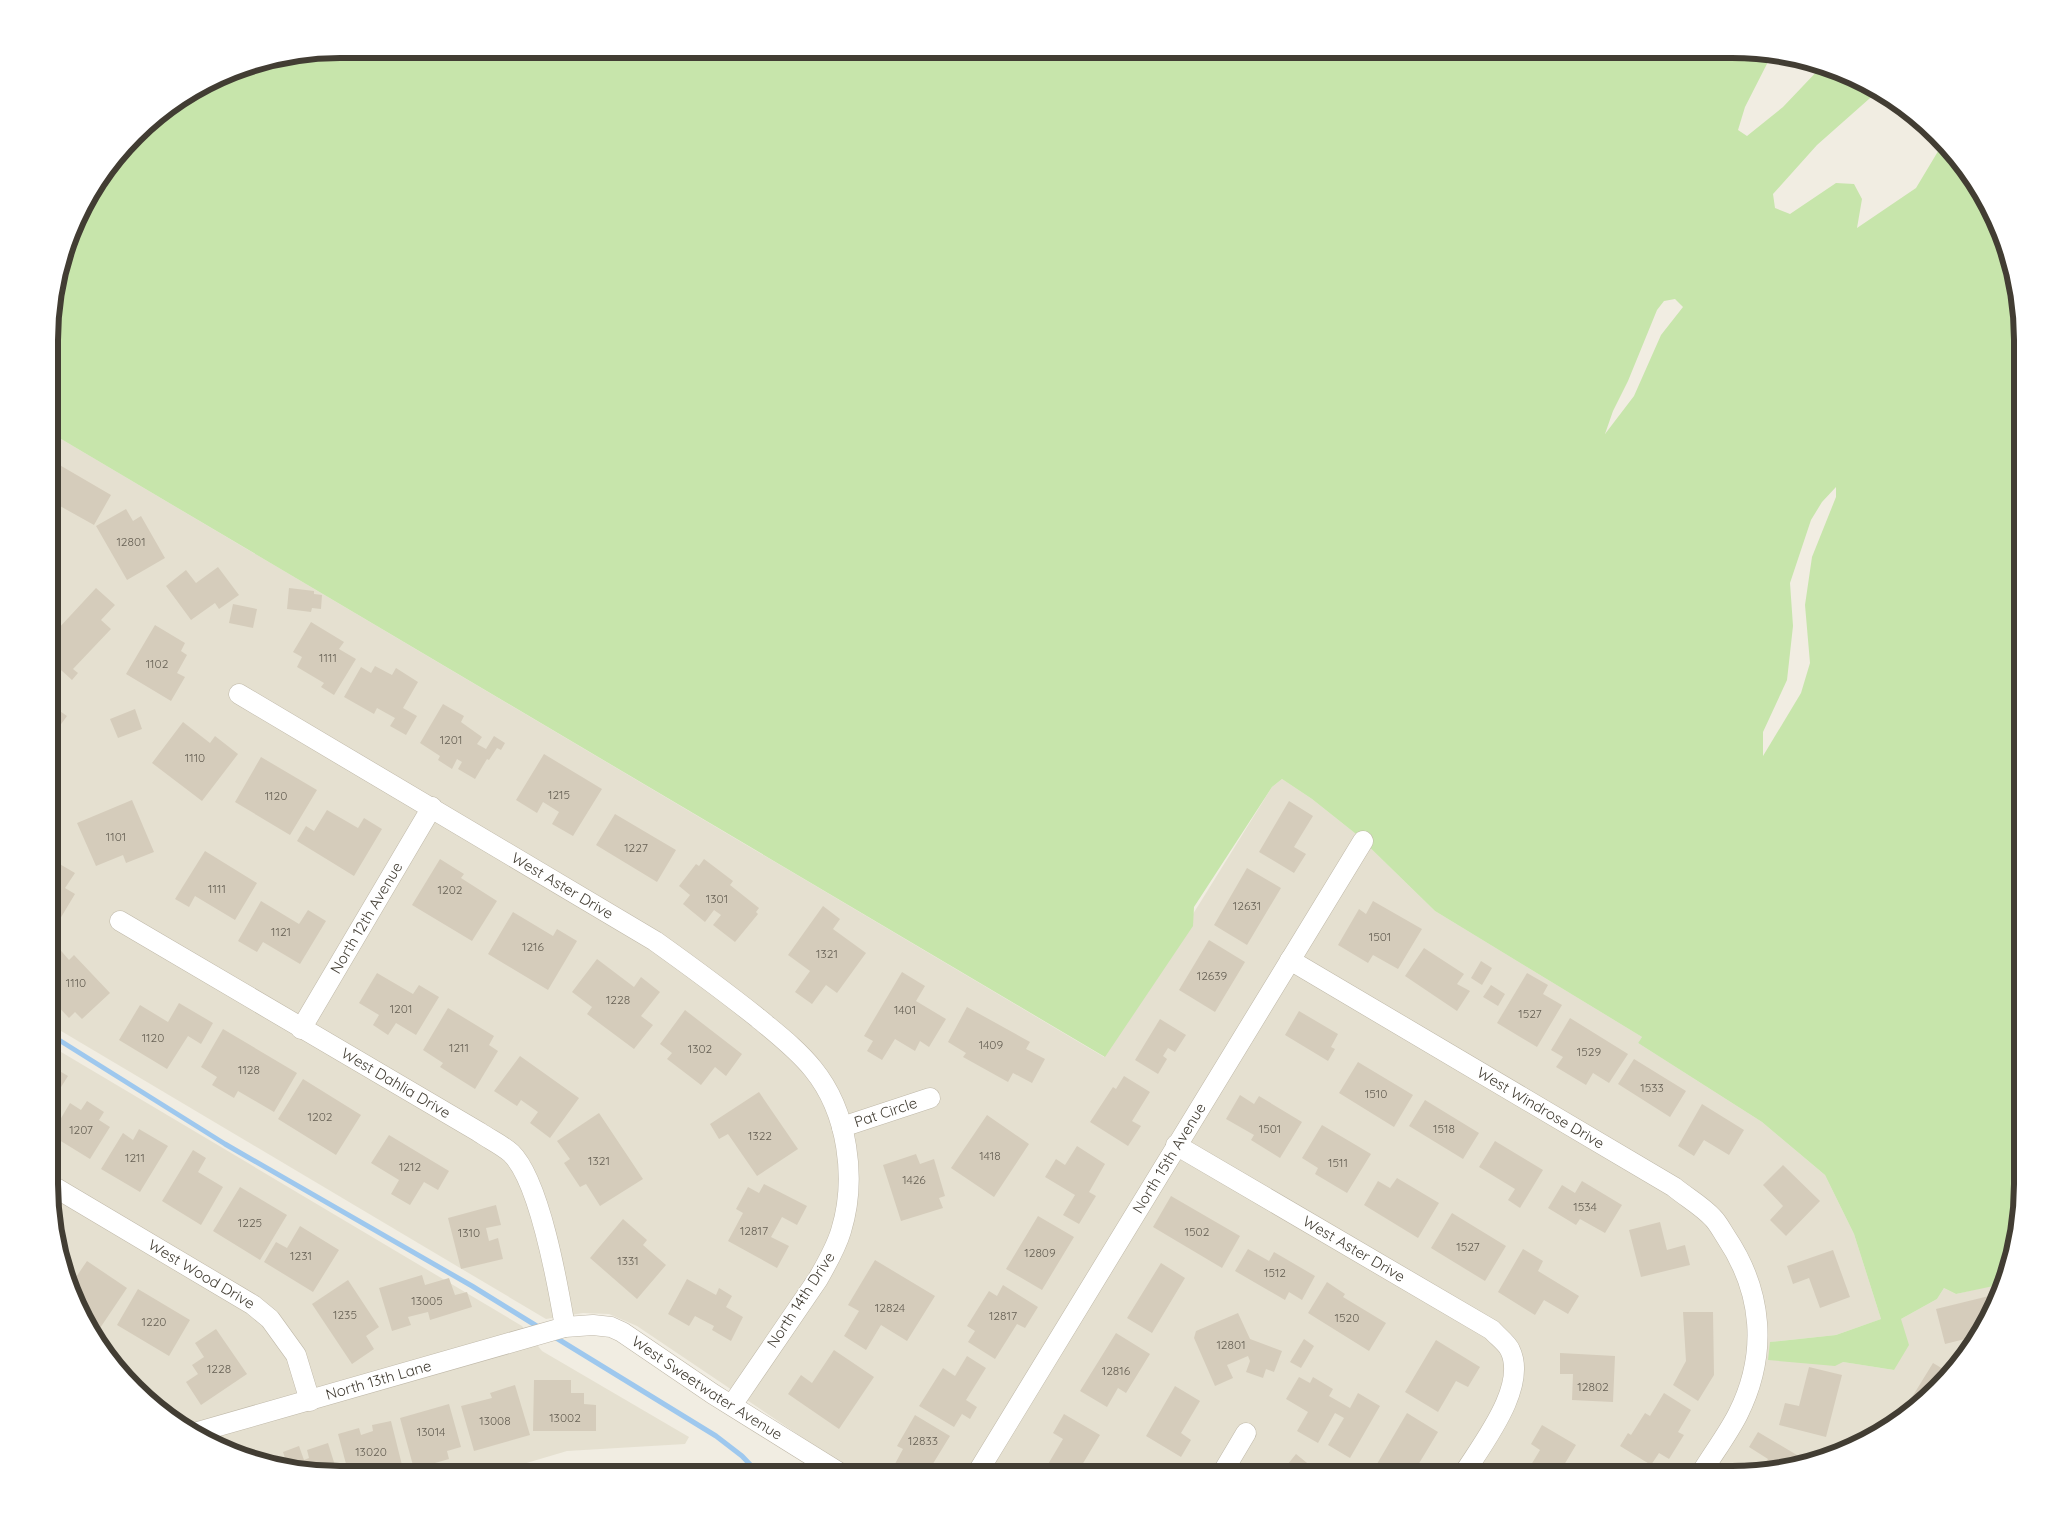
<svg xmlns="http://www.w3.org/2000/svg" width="2071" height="1524" font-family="Quicksand,sans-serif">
	<rect width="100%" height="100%" fill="#f1ede2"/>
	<path fill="#e5e0d0" d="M51,433l1053,624 168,-270 10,-8 30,20 44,35 79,77 207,126 -4,6 124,79 63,53 29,59 27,85 -45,16 -65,7 72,20 51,8 7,-51 36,-20 7,-11 12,6 47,-11 -3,13 -38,66 -53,53 -49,30 -53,20 -75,10h-874l-221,-149 -28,-12 -26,-1 -37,6 -495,-294z
		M51,1046l471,280 20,25 147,86 -4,7 -118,7 -81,24h-165l-93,-22 -66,-38 -74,-85 -37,-108z"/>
	<path fill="#c7e5ab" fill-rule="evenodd" d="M339,49h1411l22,5 -27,53 -7,23 9,6 36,-29 39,-41 21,5 35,20 -61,54 -44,49 2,14 15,6 46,-31 18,1 8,15 -5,29 59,-40 27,-45 19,19 30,49 30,110v882l-19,81 -47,10 -12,-6 -7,11 -36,20 8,26 -15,25 -51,-8 -8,4 -67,-6 2,-18 66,-7 45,-16 -27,-85 -29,-59 -63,-53 -124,-79 4,-6 -207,-126 -79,-77 -44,-35 -30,-20 -10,8 -78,120 -1,19 -88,131 -1054,-624v-131l28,-91 69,-90 80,-50zM1675,299l8,8 -22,28 -27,61 -29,38 8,-23 15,-30 29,-71 7,-9zM1836,487v10l-24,60 -7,48 5,58 -9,30 -38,63v-24l24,-52 6,-54 -3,-43 21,-63 11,-18z"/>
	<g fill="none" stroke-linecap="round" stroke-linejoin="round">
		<path stroke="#9ec8ee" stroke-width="5" d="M51,1035l174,109 247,142 68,42
			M553,1336l163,100 26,20 18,19"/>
	</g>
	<path fill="#d5ccbb" d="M51,460l60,35 -17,30 -43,-24z
		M126,509l7,12 8,-5 24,42 -38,22 -31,-54z
		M218,567l21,28 -20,14 -4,-6 -24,17 -25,-34 20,-16 10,13z
		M96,588l19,17 -14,15 10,9 -38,40 5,4 -6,7 -21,-19v-36l6,5z
		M289,588l25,3v3l8,1 -1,14 -9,-1 -1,4 -24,-3z
		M233,604l24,5 -4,19 -24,-5z
		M311,622l33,20 -5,7 17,10 -22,36 -13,-8 3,-4 -27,-16 5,-10 -9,-5z
		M155,625l30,18 -4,8 6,4 -10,18 8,4 -14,24 -45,-27z
		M375,666l17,9 4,-7 22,14 -15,26 14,8 -11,19 -16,-9 5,-8 -18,-10 -3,6 -30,-17 17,-30 10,6z
		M443,704l21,12 -3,6 21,15 -5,7 9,5 8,-13 11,7 -4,7 -4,-2 -8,12 -2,-1 -12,20 -17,-10 4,-7 -5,-3 -5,10 -14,-9 2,-4 -20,-13z
		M51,705l16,11 -16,22z
		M135,709l7,20 -24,9 -8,-19z
		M183,722l27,21 5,-7 23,18 -36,47 -50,-38z
		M544,754l58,35 -29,47 -21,-12 7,-12 -16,-10 -6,11 -21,-13z
		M261,757l56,33 -27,45 -55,-33z
		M132,800l22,52 -28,11 -3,-8 -27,11 -19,-43z
		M1289,801l24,15 -19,31 12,7 -12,19 -35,-21z
		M327,810l31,18 6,-10 18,11 -28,47 -57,-35 9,-15 8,5z
		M615,814l61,36 -19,32 -61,-37z
		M205,851l52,32 -22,37 -40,-24 -6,11 -14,-8z
		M51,859l24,14 -10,15 10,6 -24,40z
		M440,859l24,15 -3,4 36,23 -25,40 -60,-36z
		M704,859l29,22 -3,4 29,23 -3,4 2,2 -23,28 -22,-17 8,-10 -7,-5 -9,12 -22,-18 7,-9 -11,-9 17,-22 3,2z
		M1247,868l34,20 -34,57 -33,-20z
		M261,901l38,23 9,-14 18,11 -26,43 -37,-22 -6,10 -19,-11z
		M1373,901l49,28 -24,40 -25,-14 -5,8 -30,-18 21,-36 7,5z
		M823,906l17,13 -7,10 33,24 -29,40 -11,-8 -14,19 -17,-12 15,-21 -22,-16z
		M513,912l40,24 4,-7 20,12 -29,49 -60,-36z
		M1209,940l36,22 -30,50 -36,-22z
		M56,945l13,15 5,-5 36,38 -28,26 -7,-7 -6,6 -18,-19v-49z
		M1424,948l40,26 -7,10 13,7 -13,20 -52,-35z
		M597,959l37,28 7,-10 19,15 -19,24 12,9 -19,24 -47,-35 5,-7 -20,-15z
		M1481,961l11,7 -10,17 -11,-7z
		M902,972l23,14 -9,15 30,18 -17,28 -9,-6 -5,10 -20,-12 -13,21 -15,-9 6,-10 -9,-5z
		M377,973l36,21 6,-9 20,12 -23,38 -20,-12 -8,12 -15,-10 6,-10 -20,-12z
		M1527,973l21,12 -5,9 19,11 -25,42 -40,-24z
		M1491,985l14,9 -7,12 -15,-9z
		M179,1003l34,20 -12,21 -13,-8 -21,33 -48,-29 21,-35 28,17z
		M967,1007l63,35 -4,7 19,10 -13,24 -19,-10 -5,9 -45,-25 3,-4 -18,-11z
		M448,1008l46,28 -5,9 9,6 -23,38 -35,-22 3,-4 -20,-13z
		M685,1010l57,44 -16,22 -11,-9 -14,18 -34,-26 5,-6 -12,-9z
		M1299,1011l39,23 -7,13 4,2 -7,12 -43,-26z
		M1570,1018l58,36 -19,29 -16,-10 -7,12 -30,-18 7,-10 -12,-7z
		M1160,1019l26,16 -11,17 -7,-4 -5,8 4,3 -9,15 -23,-14z
		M223,1029l74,44 -23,39 -36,-21 -4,7 -22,-13 5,-8 -16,-10z
		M520,1056l59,42 -29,40 -20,-15 8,-11 -17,-12 -4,6 -23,-15z
		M1634,1059l52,32 -16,26 -52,-33z
		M1358,1062l55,33 -19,32 -55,-34z
		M51,1066l17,10 -17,27z
		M1124,1076l26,16 -18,29 9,5 -13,20 -38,-24 23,-35 3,2z
		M303,1079l58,36 -25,40 -58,-36z
		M759,1092l39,57 -41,27 -29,-42 -9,5 -9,-15z
		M1240,1095l14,9 5,-8 43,26 -22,36 -29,-18 3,-5 -28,-16z
		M1425,1100l54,33 -16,26 -54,-33z
		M87,1101l17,11 -5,8 11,7 -20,32 -39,-24 19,-32 11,7z
		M1702,1104l42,26 -15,25 -25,-15 -10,16 -16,-10z
		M599,1113l44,66 -43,27 -14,-22 -6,3 -16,-24 6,-4 -13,-18z
		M987,1115l42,29 -35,53 -43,-29z
		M1322,1125l49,29 -24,39 -32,-19 3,-6 -16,-10z
		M139,1129l29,17 -28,46 -39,-23 22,-36 10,7z
		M389,1135l60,36 -11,19 -14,-8 -14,23 -19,-11 8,-14 -28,-17z
		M1495,1141l48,29 -23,38 -12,-8 7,-11 -36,-22z
		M1077,1146l28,18 -16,28 7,4 -17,28 -16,-9 12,-20 -30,-18 11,-18 9,6z
		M193,1150l13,8 -8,14 25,15 -22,38 -39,-24z
		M916,1154l4,10 14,-5 11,37 -6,2 4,10 -42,13 -18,-56z
		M1783,1165l37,36 -34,35 -16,-16 13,-14 -20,-21z
		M1397,1178l42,25 -21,35 -54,-33 14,-24 12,7z
		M1582,1181l40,24 -17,28 -25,-14 -4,6 -28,-17 14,-23 13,8z
		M764,1184l43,22 -10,19 -15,-8 -11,20 18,9 -12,22 -49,-27 15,-28 -7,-4 12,-22 11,6z
		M240,1187l47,28 -27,45 -47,-29z
		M1171,1196l69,40 -18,32 -69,-41z
		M496,1205l5,20 -15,3 3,13 9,-3 5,21 -42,10 -13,-51z
		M1452,1213l54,33 -21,35 -54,-33z
		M1038,1216l36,21 -32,53 -36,-21z
		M623,1219l24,21 -4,5 23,20 -29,34 -47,-41z
		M1660,1222l7,28 18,-5 5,20 -49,12 -12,-47z
		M300,1226l39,24 -26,42 -49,-30 12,-20 11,6z
		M1248,1249l21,12 5,-9 41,24 -13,24 -13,-8 -4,8 -50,-29z
		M1523,1249l20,12 -5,10 41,25 -11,18 -24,-14 -9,15 -37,-23z
		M1833,1250l17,47 -30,11 -11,-30 -16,6 -6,-18z
		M875,1260l60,36 -28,45 -26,-16 -15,25 -22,-14 15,-25 -11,-6z
		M87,1261l40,27 -33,49 -6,-7 -16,-47z
		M1161,1263l24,15 -33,55 -25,-15z
		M422,1275l3,10 24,-7 6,17 12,-3 5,15 -42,13 -2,-8 -20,5 3,8 -19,6 -13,-43z
		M687,1279l29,16 3,-7 13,8 -6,11 17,10 -12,24 -19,-11 2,-4 -19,-10 -6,10 -21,-12z
		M348,1280l31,47 -13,9 8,13 -22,15 -40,-60z
		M1327,1282l18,12 -2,3 43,26 -17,28 -61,-38z
		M1003,1285l35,22 -13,21 -8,-4 -22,35 -27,-17 7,-11 -8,-5 22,-35 8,5z
		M138,1289l52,31 -21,36 -52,-31z
		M1989,1296l3,13 -15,27 -32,8 -9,-35z
		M1683,1312h30l1,63 -16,26 -25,-16 13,-24z
		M1238,1313l12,26 32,12 -8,21 -8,-3 -3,9 -17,-6 4,-11 -2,-5 -21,9 6,13 -18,8 -21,-48 2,-7z
		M216,1329l31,45 -46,31 -15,-23 12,-8 -6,-9 12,-8 -9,-14z
		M1116,1333l34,21 -24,39 -8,-5 -11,19 -27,-16z
		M1304,1339l10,7 -13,22 -11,-6z
		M1436,1340l44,27 -12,20 -12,-6 -18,31 -33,-20z
		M834,1350l40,27 -35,52 -51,-35 13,-19 11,8z
		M1560,1353l55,3 -2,46 -41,-2 1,-26h-13z
		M967,1356l19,12 -20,32 11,7 -7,12 -8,-5 -8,13 -35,-21 24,-38 12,8z
		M1933,1363l17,10 -41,42 -10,6 -1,-1z
		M1809,1367l33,8 -16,62 -47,-12 6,-22 14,3z
		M1299,1377l11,6 3,-6 20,12 -4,7 21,12 8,-15 22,13 -30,52 -22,-13 16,-27 -9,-5 -17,30 -21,-12 11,-19 -22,-13z
		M534,1380h37v13h13v11l12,1v26h-63z
		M515,1385l15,50 -56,16 -13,-45 31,-8 -2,-5z
		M1175,1386l25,15 -19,32 10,7 -10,17 -35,-21z
		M1664,1393l27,17 -13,22 6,3 -15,24 -10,-6 -8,12 -31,-19 8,-13 3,2 14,-22 5,3z
		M449,1404l12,43 -14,4 2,8 -35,10 -14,-51z
		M1407,1413l31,19 -26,43h-28l-10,-6z
		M1064,1414l36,21 -24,40h-26l-6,-4 19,-32 -10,-6z
		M915,1415l35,21 -24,39h-37l14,-26 -6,-3z
		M391,1421l12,48 -23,6h-18l-1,-3 -12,3 -11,-41 21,-6 2,7 12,-4 -1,-6z
		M1542,1425l34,20 -18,30h-33l15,-25 -9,-6z
		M1758,1432l54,32 -51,7 7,-12 -19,-12z
		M328,1443l10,32h-17l-33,-8 -5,-15 16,-6 5,14 5,-2 -2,-8z
		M1296,1454l21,17 -3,4h-35z
		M1149,1463l20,12h-27z
		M1628,1463l8,12h-26z
		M1131,1469l10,6h-14z"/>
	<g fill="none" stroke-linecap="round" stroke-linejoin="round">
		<g stroke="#bfb8a8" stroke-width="21">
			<g id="minor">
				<path id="s1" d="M239,694l416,247c35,25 69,50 103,77 19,16 39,31 55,51 35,43 44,110 28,162 -5,17 -14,32 -23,48l-86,126"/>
				<path id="s2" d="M120,921l359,211c10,7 23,13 32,21 29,28 47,133 54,174"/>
				<path id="s3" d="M1290,960l384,227c12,10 28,19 39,31 5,5 9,13 13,19 37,55 42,117 12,177 -10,20 -26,41 -38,61"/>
				<path id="s4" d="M301,1029l131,-222"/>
				<path id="s5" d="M842,1127l88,-29"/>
				<path id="s6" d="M1176,1145l316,185c5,6 15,13 18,20 18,37 -28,94 -47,125"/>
				<path id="s7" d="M51,1185l202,120 17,14 26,36 14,46"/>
				<path id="s8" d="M194,1433l371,-106 28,-2 18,2 11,5 91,62 130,81"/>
				<path id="s9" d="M976,1475l387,-634"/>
				<path d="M1221,1475l25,-42"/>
			</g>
		</g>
		<use href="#minor" stroke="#fff" stroke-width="20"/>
	</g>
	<g text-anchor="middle" stroke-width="4" stroke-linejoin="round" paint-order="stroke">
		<g font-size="12" fill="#676155">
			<text x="131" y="546">12801</text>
			<text x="328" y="662">1111</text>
			<text x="157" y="668">1102</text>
			<text x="451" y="744">1201</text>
			<text x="195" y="762">1110</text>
			<text x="559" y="799">1215</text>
			<text x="276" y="800">1120</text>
			<text x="116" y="841">1101</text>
			<text x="636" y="852">1227</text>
			<text x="217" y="893">1111</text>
			<text x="450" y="894">1202</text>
			<text x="717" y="903">1301</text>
			<text x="1247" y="910">12631</text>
			<text x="281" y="936">1121</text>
			<text x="1380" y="941">1501</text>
			<text x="533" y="951">1216</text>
			<text x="827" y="958">1321</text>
			<text x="1212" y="980">12639</text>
			<text x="76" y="987">1110</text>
			<text x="618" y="1004">1228</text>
			<text x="401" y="1013">1201</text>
			<text x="905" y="1014">1401</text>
			<text x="1530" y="1018">1527</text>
			<text x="153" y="1042">1120</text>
			<text x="991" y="1049">1409</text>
			<text x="459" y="1052">1211</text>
			<text x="700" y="1053">1302</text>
			<text x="1589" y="1056">1529</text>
			<text x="249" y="1074">1128</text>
			<text x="1652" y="1092">1533</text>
			<text x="1376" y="1098">1510</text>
			<text x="320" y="1121">1202</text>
			<text x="1270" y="1133">1501</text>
			<text x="1444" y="1133">1518</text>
			<text x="81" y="1134">1207</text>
			<text x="760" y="1140">1322</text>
			<text x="990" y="1160">1418</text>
			<text x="135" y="1162">1211</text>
			<text x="599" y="1165">1321</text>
			<text x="1338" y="1167">1511</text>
			<text x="410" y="1171">1212</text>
			<text x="914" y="1184">1426</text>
			<text x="1585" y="1211">1534</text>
			<text x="250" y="1227">1225</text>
			<text x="754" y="1235">12817</text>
			<text x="1197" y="1236">1502</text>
			<text x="469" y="1237">1310</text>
			<text x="1468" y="1251">1527</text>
			<text x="1040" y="1257">12809</text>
			<text x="301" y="1260">1231</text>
			<text x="628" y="1265">1331</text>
			<text x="1275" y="1277">1512</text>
			<text x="427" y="1305">13005</text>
			<text x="890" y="1312">12824</text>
			<text x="345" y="1319">1235</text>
			<text x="1003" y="1320">12817</text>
			<text x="1347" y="1322">1520</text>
			<text x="154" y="1326">1220</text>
			<text x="1231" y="1349">12801</text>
			<text x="219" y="1373">1228</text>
			<text x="1116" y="1375">12816</text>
			<text x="1593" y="1391">12802</text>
			<text x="565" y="1422">13002</text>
			<text x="495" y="1425">13008</text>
			<text x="431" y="1436">13014</text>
			<text x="923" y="1445">12833</text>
			<text x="371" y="1456">13020</text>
		</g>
		<g font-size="15" fill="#423d33" stroke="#fff">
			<text dy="5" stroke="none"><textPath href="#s1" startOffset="376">West Aster Drive</textPath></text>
			<text dy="5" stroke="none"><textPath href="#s4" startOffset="129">North 12th Avenue</textPath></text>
			<text dy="5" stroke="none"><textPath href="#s2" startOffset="320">West Dahlia Drive</textPath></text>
			<text dy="5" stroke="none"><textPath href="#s3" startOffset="291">West Windrose Drive</textPath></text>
			<text dy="5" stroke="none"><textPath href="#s5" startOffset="46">Pat Circle</textPath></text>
			<text dy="5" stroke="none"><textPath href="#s9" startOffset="371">North 15th Avenue</textPath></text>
			<text dy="5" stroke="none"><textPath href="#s6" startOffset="206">West Aster Drive</textPath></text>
			<text dy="5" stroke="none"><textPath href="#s7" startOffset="175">West Wood Drive</textPath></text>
			<text transform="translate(801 1300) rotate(-57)" y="5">North 14th Drive</text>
			<text dy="5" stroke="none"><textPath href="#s8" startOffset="192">North 13th Lane</textPath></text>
			<text dy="5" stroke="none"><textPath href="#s8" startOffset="546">West Sweetwater Avenue</textPath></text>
		</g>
	</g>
	<path d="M0 0H2071V1524H0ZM340 58H1732A282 282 0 0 1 2014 340V1184A282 282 0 0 1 1732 1466H340A282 282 0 0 1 58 1184V340A282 282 0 0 1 340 58Z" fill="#fff" fill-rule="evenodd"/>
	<path fill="none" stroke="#423d33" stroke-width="6" d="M340 58H1732A282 282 0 0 1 2014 340V1184A282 282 0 0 1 1732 1466H340A282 282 0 0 1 58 1184V340A282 282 0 0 1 340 58Z"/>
</svg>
